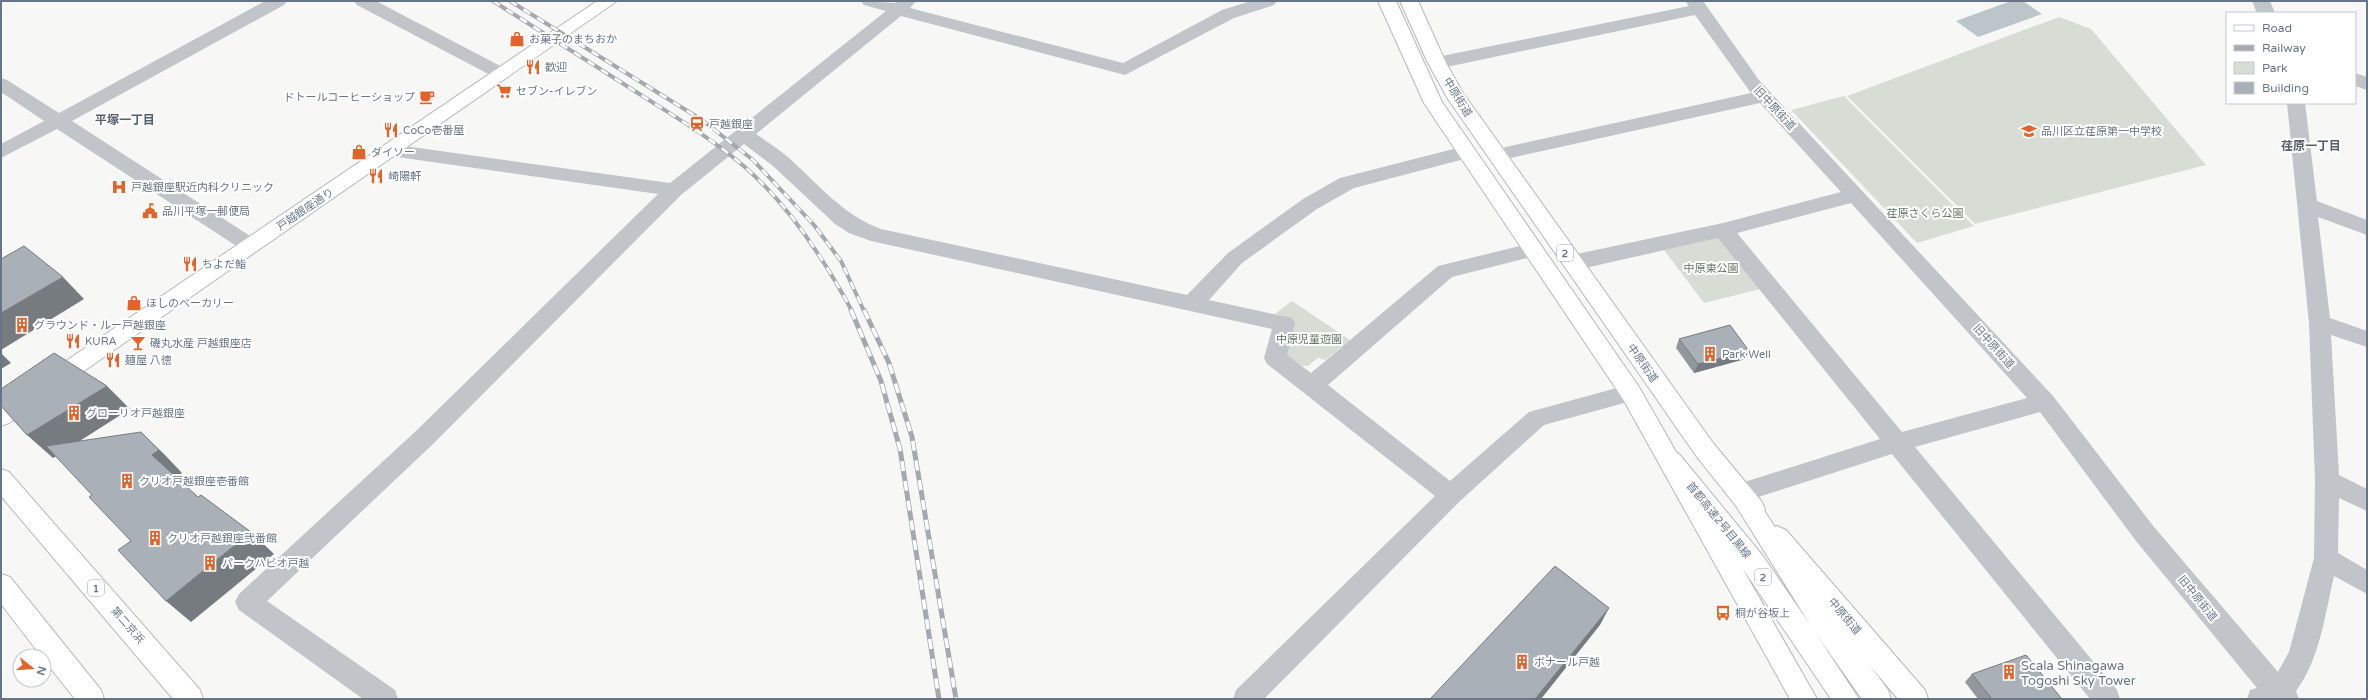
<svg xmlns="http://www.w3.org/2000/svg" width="2368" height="700" font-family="'Varela Round','Noto Sans JP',sans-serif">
	<rect width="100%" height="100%" fill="#f7f8f5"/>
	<path fill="#d7ddd4" d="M2059,17l32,12 115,136 -231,59 -128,-128z
		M1844,96l130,130 -57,17 -126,-133z
		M1720,237l41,52 -57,14 -40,-53z
		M1292,301l58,39 -25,20 -7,-2 -10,8 -14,-1 -12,-9 11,-37 -18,-5z"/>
	<path fill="#bbc5ca" d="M2011,1h12l19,13 -64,23 -22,-16z"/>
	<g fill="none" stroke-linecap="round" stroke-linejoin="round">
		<g stroke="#b5babf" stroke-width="2">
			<path id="secondary" d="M597,1h20l-608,422 -8,3v-21z"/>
		</g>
		<g stroke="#b4b8bd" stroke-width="2">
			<path id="primary" d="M1378,1h18l46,101 197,285 178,312h-27l-167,-300 -199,-296z
				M1400,1h18l28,62 17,30 250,350 49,59 3,7 -3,7 -9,3 -9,-3 -47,-59 -249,-358 -20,-36z
				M1777,526l9,4 139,160 3,9h-30l-130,-155 -3,-7 3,-7z"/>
		</g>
		<g stroke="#b6b9bd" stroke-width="2">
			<path id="highway" d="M1671,451l8,3 84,102 48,70 -83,-133 4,-7 8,-3 8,3 82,125 58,79 3,9h-29l-46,-65 43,65h-28l-86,-127 -82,-104 -4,-7 4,-7z
				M1,469l8,3 191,218 3,9h-30l-172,-203z
				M1,574l9,3 91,113 3,9h-29l-31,-39v-4h-3l-40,-52z"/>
		</g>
		<path fill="#c1c4c9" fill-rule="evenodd" d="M265,1h22l-3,4 -212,116 186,120 3,5 -3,5 -7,2 -7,-2 -187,-122 -56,29v-14l43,-23 -43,-29v-14l6,2 52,33z
			M354,1h22l132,69 3,4 -3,4 -6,2 -6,-2 -139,-73z
			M861,1l34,2 2,-2h19l-6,7 213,55 99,-53 29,-9h26l-3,4 -40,13 -109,57 -224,-59 -145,118c11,8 23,15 33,24 29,26 55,58 92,71l306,66 41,-42 75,-54 37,-21 125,-32 7,1 3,5 -3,5 -118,31 -37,21 -75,54 -33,37 83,18 3,6 -8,31 24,18 127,-107 94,-23 7,2 3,5 -3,5 -87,22 -124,108 122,96 79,-69 102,-28 8,3 3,6 -3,6 -95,26 -85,77 -195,197h-31l3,-9 199,-194 -168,-132 -3,-6 8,-29 -401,-88 -22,-8 -14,-9 -62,-58 -29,-22 -63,51 -248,249 -166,157 128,89 3,9h-35l-124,-89 -4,-8 4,-8 178,-164 241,-236 -268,-38 -7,-1 -3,-5 3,-5 7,-1 280,39 216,-172 -22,-6z
			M1685,1h18l56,79 294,316 101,131 124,145 11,-20 25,-94 1,-78 -6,-157 -22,-220h18l12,98 50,19v15l-49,-18 12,101 37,13v16l-36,-12 8,140 28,14v22l-28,-13 -1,55 29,17v24l-33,-18c-9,38 -14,83 -38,115l3,8h-52l3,-9 7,-2 -121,-147 -96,-129 -125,35 202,243 3,9h-30l-198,-245 -152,49 -8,-3 -4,-7 4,-7 148,-47 -162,-201 -146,33 -7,-3 -3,-5 3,-5 7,-3 151,-32 118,-31 -81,-89 -263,58 -7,-1 -3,-5 3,-5 7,-1 254,-56 -56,-78 -258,54 -6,-2 -3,-4 3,-4 6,-2 252,-51zM1851,203l176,195 -125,34 -165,-199z
			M2252,1h18l5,12h-18z
			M2355,73l12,4v13l-12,-4z"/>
		<use href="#secondary" fill="#fff" fill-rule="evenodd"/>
		<use href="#primary" fill="#fff" fill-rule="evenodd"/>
		<use href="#highway" fill="#fff" fill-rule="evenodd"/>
		<g stroke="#a4a9b0" stroke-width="4">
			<path id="rail-far1" d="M493,1c49,31 99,63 148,94 36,23 73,45 105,73 44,39 78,91 106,143
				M510,1l192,119 51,40 61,65 27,36 23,50"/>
		</g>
		<g stroke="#a4a9b0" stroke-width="5">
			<path id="rail" d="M851,310l30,71 19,68 39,250
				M864,310l25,53 23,74 44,262"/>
		</g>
		<use href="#rail-far1" stroke="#fff" stroke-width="2.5" stroke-dasharray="8" stroke-linecap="butt"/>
		<use href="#rail" stroke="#fff" stroke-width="3.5" stroke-dasharray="10" stroke-linecap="butt"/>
	</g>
	<path fill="#91979d" d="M1679,339l70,12 -4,8 -51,14 -18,-25z
		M1972,674l90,25h-84l-13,-17z"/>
	<path fill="#767b80" d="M63,277l21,22 -83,51v-37z
		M1749,351l-4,8 -51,14 4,-9z
		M1,353l10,10 -10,6z
		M107,386l23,23 -77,49 -26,-23z
		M141,432l24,23 17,18 -7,5 -23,-23z
		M251,532l23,22 -83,68 -25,-21z
		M1609,608l-9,17 -59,74h-6z"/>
	<path fill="#a9b0b7" stroke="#767b80" d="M24,246l39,31 -62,36v-54z
		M1730,325l19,26 -51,13 -19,-25z
		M54,353l53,33 -80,49 -26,-29v-17z
		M141,432l18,18 -7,5 46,42 3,-2 50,37 -85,69 -48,-51 13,-9 -42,-44 3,-2 -46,-49z
		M1555,566l54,42 -74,91h-105z
		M2026,655l36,44h-70l-20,-25z"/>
	<defs>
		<g id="shop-bare" transform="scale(1.2)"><path d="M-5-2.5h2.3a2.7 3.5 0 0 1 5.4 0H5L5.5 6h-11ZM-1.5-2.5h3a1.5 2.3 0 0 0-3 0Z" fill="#e2642b" stroke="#fff" stroke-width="2.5" paint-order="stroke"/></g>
		<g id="restaurant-bare" transform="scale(1.2)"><path d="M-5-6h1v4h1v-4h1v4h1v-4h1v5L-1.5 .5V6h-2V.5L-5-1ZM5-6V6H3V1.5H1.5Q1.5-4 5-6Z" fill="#e2642b" stroke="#fff" stroke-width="2.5" paint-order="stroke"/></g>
		<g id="supermarket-bare" transform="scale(1.2)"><path d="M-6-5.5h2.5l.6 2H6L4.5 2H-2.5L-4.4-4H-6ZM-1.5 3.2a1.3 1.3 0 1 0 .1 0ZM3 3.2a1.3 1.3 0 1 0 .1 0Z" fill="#e2642b" stroke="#fff" stroke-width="2.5" paint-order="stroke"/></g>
		<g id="cafe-bare" transform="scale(1.2)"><path d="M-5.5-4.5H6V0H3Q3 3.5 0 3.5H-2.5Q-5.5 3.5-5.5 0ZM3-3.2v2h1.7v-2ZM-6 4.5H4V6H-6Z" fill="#e2642b" stroke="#fff" stroke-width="2.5" paint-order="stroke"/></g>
		<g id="station-bare" transform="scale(1.2)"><path d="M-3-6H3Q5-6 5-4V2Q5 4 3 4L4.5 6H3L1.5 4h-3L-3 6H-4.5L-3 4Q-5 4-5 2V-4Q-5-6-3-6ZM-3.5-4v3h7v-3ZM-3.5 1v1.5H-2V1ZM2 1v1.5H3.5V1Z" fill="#e2642b" stroke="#fff" stroke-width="2.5" paint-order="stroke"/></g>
		<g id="school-bare" transform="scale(1.2)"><path d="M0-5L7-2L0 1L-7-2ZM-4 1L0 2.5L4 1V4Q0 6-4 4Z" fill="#e2642b" stroke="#fff" stroke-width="2.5" paint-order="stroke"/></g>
		<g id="hospital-bare" transform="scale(1.2)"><path d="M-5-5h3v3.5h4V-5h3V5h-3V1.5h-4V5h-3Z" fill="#e2642b" stroke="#fff" stroke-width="2.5" paint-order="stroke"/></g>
		<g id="civic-bare" transform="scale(1.2)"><path d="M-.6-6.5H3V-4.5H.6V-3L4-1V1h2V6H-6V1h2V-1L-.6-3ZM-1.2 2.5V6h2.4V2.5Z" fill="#e2642b" stroke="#fff" stroke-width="2.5" paint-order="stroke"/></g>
		<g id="building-bare" transform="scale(1.2)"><path d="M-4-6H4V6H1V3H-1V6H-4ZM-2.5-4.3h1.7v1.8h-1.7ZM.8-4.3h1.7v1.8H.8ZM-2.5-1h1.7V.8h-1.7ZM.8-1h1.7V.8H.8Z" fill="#e2642b" stroke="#fff" stroke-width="2.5" paint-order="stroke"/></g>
		<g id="bar-bare" transform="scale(1.2)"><path d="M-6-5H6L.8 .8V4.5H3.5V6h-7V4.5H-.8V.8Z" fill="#e2642b" stroke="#fff" stroke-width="2.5" paint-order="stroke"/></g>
		<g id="bus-bare" transform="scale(1.2)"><path d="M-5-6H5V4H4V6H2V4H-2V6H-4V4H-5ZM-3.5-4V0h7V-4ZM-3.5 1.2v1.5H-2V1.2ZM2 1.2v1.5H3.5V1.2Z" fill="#e2642b" stroke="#fff" stroke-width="2.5" paint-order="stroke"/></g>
	</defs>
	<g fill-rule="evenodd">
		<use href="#shop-bare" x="517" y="39"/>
		<use href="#restaurant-bare" x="533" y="67"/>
		<use href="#supermarket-bare" x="504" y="91"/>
		<use href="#cafe-bare" x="427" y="97"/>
		<use href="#station-bare" x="697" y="124"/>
		<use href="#restaurant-bare" x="391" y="130"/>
		<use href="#school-bare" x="2029" y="131"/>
		<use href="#shop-bare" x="359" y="152"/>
		<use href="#restaurant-bare" x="376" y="176"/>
		<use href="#hospital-bare" x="119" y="187"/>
		<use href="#civic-bare" x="150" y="211"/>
		<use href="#restaurant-bare" x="190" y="264"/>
		<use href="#shop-bare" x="134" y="303"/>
		<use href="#building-bare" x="22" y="325"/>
		<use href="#restaurant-bare" x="73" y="341"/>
		<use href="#bar-bare" x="138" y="343"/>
		<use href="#building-bare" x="1710" y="354"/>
		<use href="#restaurant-bare" x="113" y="360"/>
		<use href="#building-bare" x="74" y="413"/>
		<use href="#building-bare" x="127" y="481"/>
		<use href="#building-bare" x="155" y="538"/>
		<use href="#building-bare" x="210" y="563"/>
		<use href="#bus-bare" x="1723" y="613"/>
		<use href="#building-bare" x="1522" y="662"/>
		<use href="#building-bare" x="2009" y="672"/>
	</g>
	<g text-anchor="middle" stroke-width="4" stroke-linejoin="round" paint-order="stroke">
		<g fill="#fff" stroke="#959faa" stroke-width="1">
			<rect x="1557" y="245" width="16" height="16" rx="3"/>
			<rect x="1755" y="569" width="16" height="16" rx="3"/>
			<rect x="88" y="580" width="16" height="16" rx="3"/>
		</g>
		<g font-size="10" font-weight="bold" fill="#677686">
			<text x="1565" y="257">2</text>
			<text x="1763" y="581">2</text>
			<text x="96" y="592">1</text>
		</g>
		<g font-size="11" fill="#677686" stroke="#fff" text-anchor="start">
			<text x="529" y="43">お菓子のまちおか</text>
			<text x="545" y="71">歓迎</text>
			<text x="516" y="95">セブン-イレブン</text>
			<text x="415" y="101" text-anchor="end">ドトールコーヒーショップ</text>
			<text x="709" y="128">戸越銀座</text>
			<text x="403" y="134">CoCo壱番屋</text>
			<text x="2041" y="135">品川区立荏原第一中学校</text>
			<text x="371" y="156">ダイソー</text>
			<text x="388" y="180">崎陽軒</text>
			<text x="131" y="191">戸越銀座駅近内科クリニック</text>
			<text x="162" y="215">品川平塚一郵便局</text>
			<text x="202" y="268">ちよだ鮨</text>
			<text x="146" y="307">ほしのベーカリー</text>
			<text x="34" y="329">グラウンド・ルー戸越銀座</text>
			<text x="85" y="345">KURA</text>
			<text x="150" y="347">磯丸水産 戸越銀座店</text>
			<text x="1722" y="358">Park Well</text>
			<text x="125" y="364">麺屋 八徳</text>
			<text x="86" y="417">グローリオ戸越銀座</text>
			<text x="139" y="485">クリオ戸越銀座壱番館</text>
			<text x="167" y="542">クリオ戸越銀座弐番館</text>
			<text x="222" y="567">パークハビオ戸越</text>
			<text x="1735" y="617">桐が谷坂上</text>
			<text x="1534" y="666">ボナール戸越</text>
		</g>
		<g font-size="11" fill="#677686" stroke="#fff">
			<text transform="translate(1458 97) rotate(58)" y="4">中原街道</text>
			<text transform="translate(1775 108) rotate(47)" y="4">旧中原街道</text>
			<text transform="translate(305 209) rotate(-34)" y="4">戸越銀座通り</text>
			<text transform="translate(1994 346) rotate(48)" y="4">旧中原街道</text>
			<text transform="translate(1643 363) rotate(55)" y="4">中原街道</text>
			<text transform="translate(1719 520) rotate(51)" y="4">首都高速2号目黒線</text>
			<text transform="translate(2198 598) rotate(51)" y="4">旧中原街道</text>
			<text transform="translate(1845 616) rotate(50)" y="4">中原街道</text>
			<text transform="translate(128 625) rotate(49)" y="4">第二京浜</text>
		</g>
		<g font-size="11" fill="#657862" stroke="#fff">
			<text x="1925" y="217">荏原さくら公園</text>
			<text x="1711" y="272">中原東公園</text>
			<text x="1309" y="343">中原児童遊園</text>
		</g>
		<g font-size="12" font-weight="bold" fill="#555f6b" stroke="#fff">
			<text x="125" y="124">平塚一丁目</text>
			<text x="2311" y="150">荏原一丁目</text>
		</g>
		<g font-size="13" fill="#677686" stroke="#fff" text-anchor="start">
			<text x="2021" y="670">Scala Shinagawa<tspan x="2021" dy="15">Togoshi Sky Tower</tspan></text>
		</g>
	</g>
	<rect width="2368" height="700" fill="none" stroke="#677686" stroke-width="4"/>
	<rect x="2226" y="12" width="130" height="92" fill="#ffffff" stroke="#c2c8cf"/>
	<rect x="2234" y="25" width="20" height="6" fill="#ffffff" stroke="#c2c8cf"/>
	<text x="2262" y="32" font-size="12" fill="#677686">Road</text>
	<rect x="2234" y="45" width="20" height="6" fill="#a4a9b0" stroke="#c2c8cf"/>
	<text x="2262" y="52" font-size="12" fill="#677686">Railway</text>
	<rect x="2234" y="62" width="20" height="12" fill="#d7ddd4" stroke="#c2c8cf"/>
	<text x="2262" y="72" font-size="12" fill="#677686">Park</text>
	<rect x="2234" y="82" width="20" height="12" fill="#a9b0b7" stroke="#c2c8cf"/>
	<text x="2262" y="92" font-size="12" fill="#677686">Building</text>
	<g transform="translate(32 668) rotate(107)"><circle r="19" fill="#ffffff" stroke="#c2c8cf"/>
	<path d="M0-3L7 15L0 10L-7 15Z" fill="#e2642b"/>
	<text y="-6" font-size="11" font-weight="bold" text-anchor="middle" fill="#677686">N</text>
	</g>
</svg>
